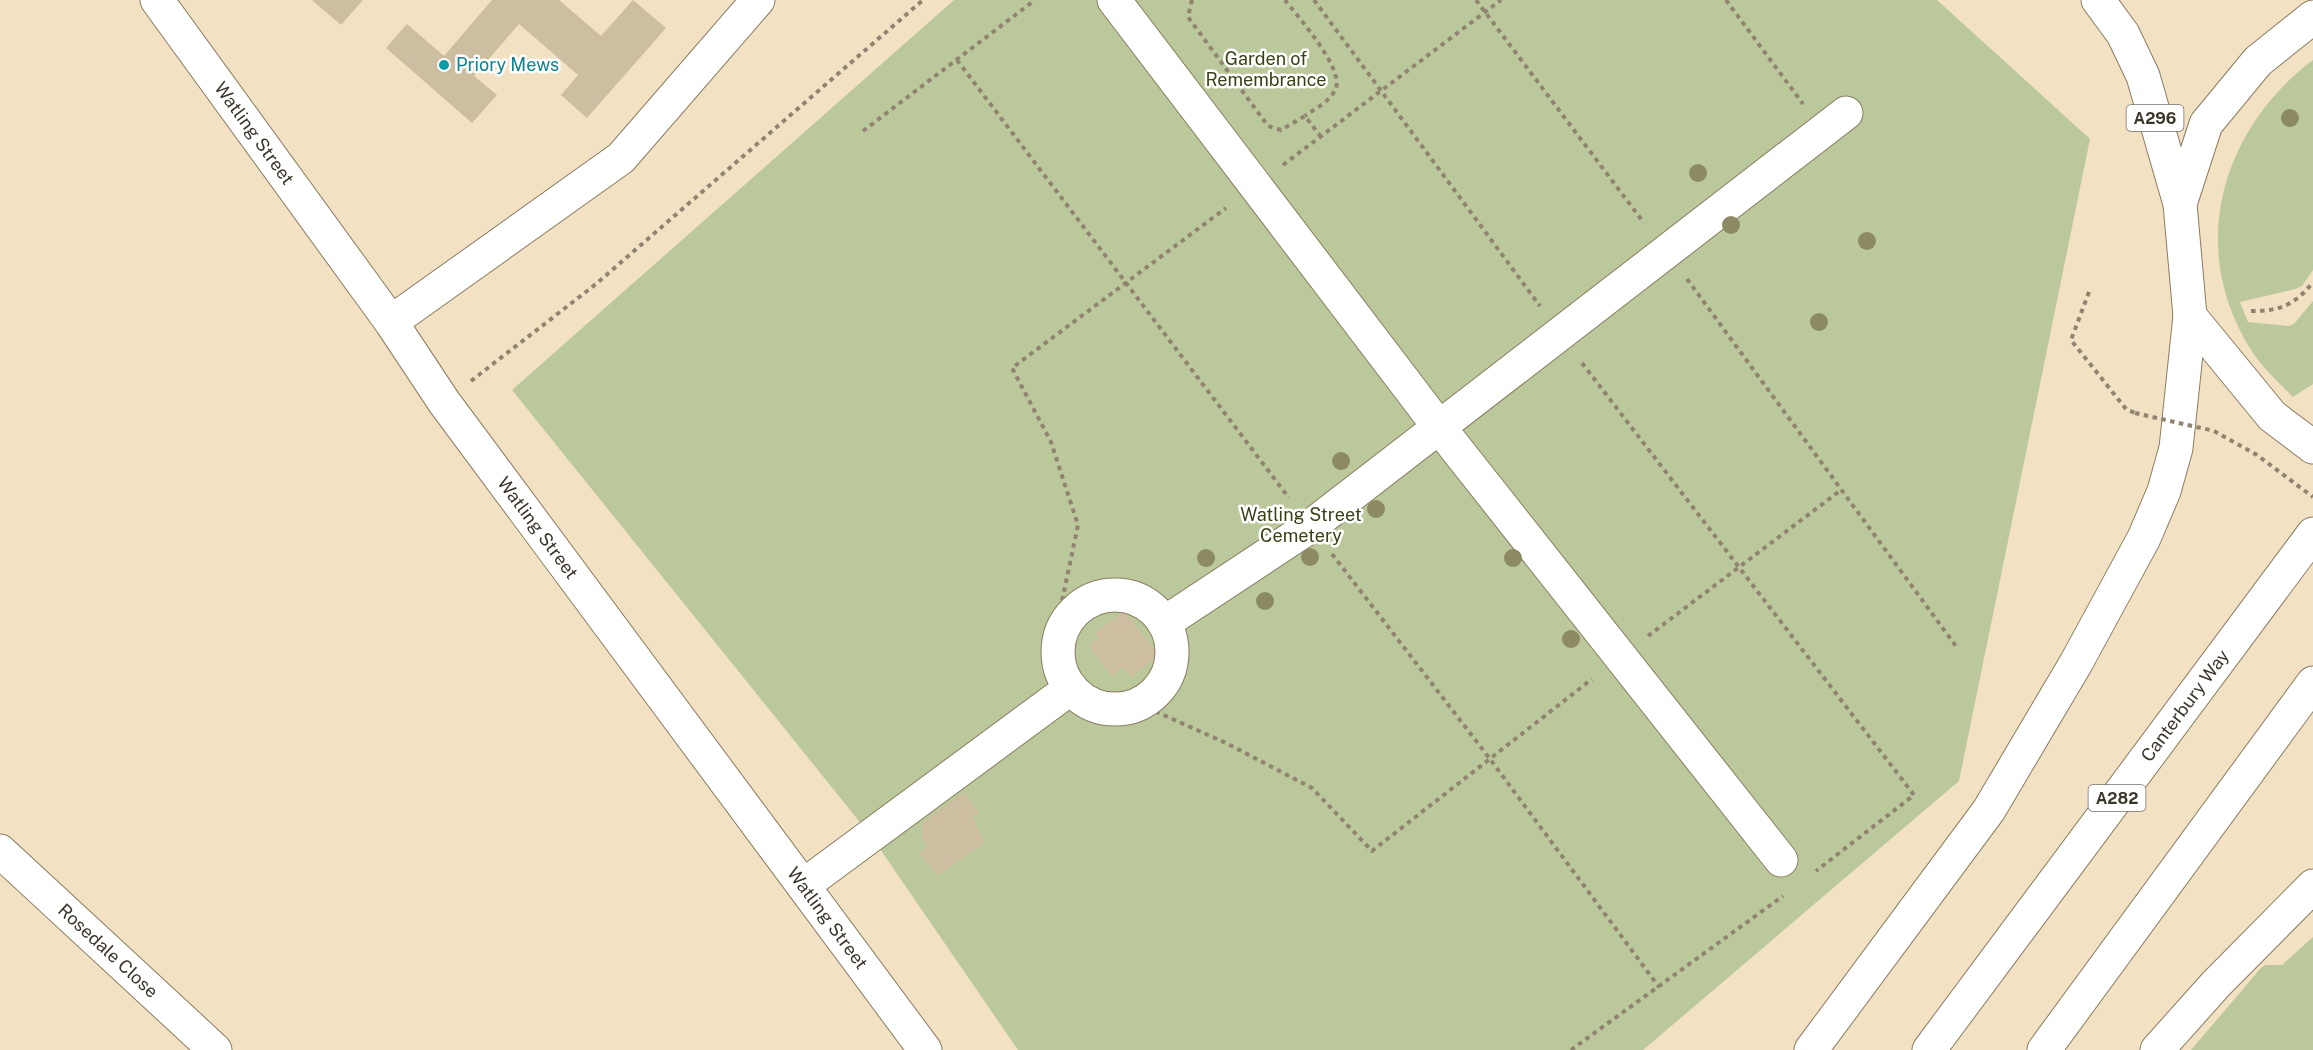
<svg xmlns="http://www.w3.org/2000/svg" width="2313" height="1050" font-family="'Public Sans',sans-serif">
	<rect width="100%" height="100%" fill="#f2e1c3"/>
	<path fill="#bbc89c" d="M954,0h983l153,139 -131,642 -316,269h-625l-147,-214 -359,-446z
		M2313,60v210l-11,16 -7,3 -55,13 8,20 41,4 5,-2 19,-23v83l-20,13c-14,-14 -29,-28 -40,-44 -67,-102 -33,-223 60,-293z
		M2313,937v113h-122l70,-82 5,-3h16z"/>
	<path fill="#cebea1" d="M312,0h51l-22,25z
		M492,0h67l42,36 32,-36 33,28 -79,90 -26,-23 17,-20 -59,-51 -45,52 23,19 -25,28 -86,-75 21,-24 37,32z
		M1124,611l35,43 -28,23 -8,-10 -11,9 -23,-30 10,-8 -4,-5z
		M964,792l15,20 -6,5 11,26 -46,32 -19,-21 9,-8 -6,-8 1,-16z"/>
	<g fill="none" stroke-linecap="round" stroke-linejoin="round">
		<g stroke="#8b7c61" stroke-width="35">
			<g id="minor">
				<path d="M1114,0l325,427 342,433"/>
				<path d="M391,322l230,-164 137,-158"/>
				<circle cx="1115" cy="652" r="57"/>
				<path d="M1164,623l147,-97 535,-413"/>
				<path id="s1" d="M0,851l215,199"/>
				<path d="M804,885l267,-197"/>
			</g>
		</g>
		<g stroke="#8b7c61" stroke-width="35">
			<g id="major">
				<path id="s2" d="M157,0l234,322 53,80 481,648"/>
				<path d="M2098,0l25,34 20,42 37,128"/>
				<path d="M2313,17l-55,44 -52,63 -26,80 10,112 82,100 41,31"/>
			</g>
		</g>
		<g stroke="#8b7c61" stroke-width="35">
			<g id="highway">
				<path d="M1811,1050l178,-240 87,-147 68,-125 20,-47 12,-43 14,-132"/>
				<path id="s3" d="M1929,1050l384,-516"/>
				<path d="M2044,1050l269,-367"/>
				<path d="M2157,1050l59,-66 97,-98"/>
			</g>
		</g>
		<path stroke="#908470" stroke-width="4" stroke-dasharray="4.5 4.5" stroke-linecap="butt" d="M1192,0l-4,17 80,109 13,4 24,-14 16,21
			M1285,0c13,17 58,67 51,88 -5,13 -20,20 -31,28
			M1314,0l226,306
			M1476,0l168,223
			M1726,0l77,104
			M957,60l332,438
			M863,131l172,-131
			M1283,165l218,-165
			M1687,279l271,370
			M2089,292l-18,48 55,69 9,4
			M2251,311c29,0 44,-6 62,-29
			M1582,363l332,432 -98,76
			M471,381l125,-97 327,-284
			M2214,431l43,24 56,42
			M1332,554l158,205 169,228
			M1648,636l193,-146
			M1058,654l-1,-29 21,-100 -27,-83 -39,-74 214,-160
			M1139,704l87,39 86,45 60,63 220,-172
			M1571,1050l212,-154"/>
		<use href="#minor" stroke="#fff" stroke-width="33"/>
		<use href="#major" stroke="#fff" stroke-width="33"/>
		<use href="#highway" stroke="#fff" stroke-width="33"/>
		<path stroke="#908470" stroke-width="4" stroke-dasharray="4.5 4.5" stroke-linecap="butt" d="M2135,413l75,17"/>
	</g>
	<g fill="#8b8a63">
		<circle cx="2290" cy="118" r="9"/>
		<circle cx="1698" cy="173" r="9"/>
		<circle cx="1731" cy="225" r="9"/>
		<circle cx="1867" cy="241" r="9"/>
		<circle cx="1819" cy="322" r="9"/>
		<circle cx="1341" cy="461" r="9"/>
		<circle cx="1376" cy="509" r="9"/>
		<circle cx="1310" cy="557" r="9"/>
		<circle cx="1206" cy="558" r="9"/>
		<circle cx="1513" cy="558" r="9"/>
		<circle cx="1265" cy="601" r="9"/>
		<circle cx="1571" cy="639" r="9"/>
	</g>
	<circle fill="#0f9aa8" stroke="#fff" stroke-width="2" cx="444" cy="65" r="6"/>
	<g text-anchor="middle" stroke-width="5" stroke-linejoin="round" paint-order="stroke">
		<g fill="#fff" stroke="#76726a" stroke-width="1.5">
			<rect x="2126.5" y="105" width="57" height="26" rx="4.5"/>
			<rect x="2088.5" y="785" width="57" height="26" rx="4.5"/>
		</g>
		<g font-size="16" font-weight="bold" fill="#3c362a">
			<text x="2155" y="124">A296</text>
			<text x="2117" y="804">A282</text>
		</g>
		<g font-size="18" fill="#374214" stroke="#fff">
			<text x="1266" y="65">Garden of<tspan x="1266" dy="21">Remembrance</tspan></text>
			<text x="1301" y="521">Watling Street<tspan x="1301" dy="21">Cemetery</tspan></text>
		</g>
		<g font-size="18" fill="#0d838f" stroke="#fff" text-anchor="start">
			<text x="456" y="71">Priory Mews</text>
		</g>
		<g font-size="18" fill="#3c362a" stroke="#fff">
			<text dy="6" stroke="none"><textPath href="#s2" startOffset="165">Watling Street</textPath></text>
			<text dy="6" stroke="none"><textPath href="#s2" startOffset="651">Watling Street</textPath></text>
			<text dy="6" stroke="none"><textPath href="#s3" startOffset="429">Canterbury Way</textPath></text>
			<text dy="6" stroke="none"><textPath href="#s2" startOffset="1137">Watling Street</textPath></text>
			<text dy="6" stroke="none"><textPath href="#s1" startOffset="147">Rosedale Close</textPath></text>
		</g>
	</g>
</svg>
